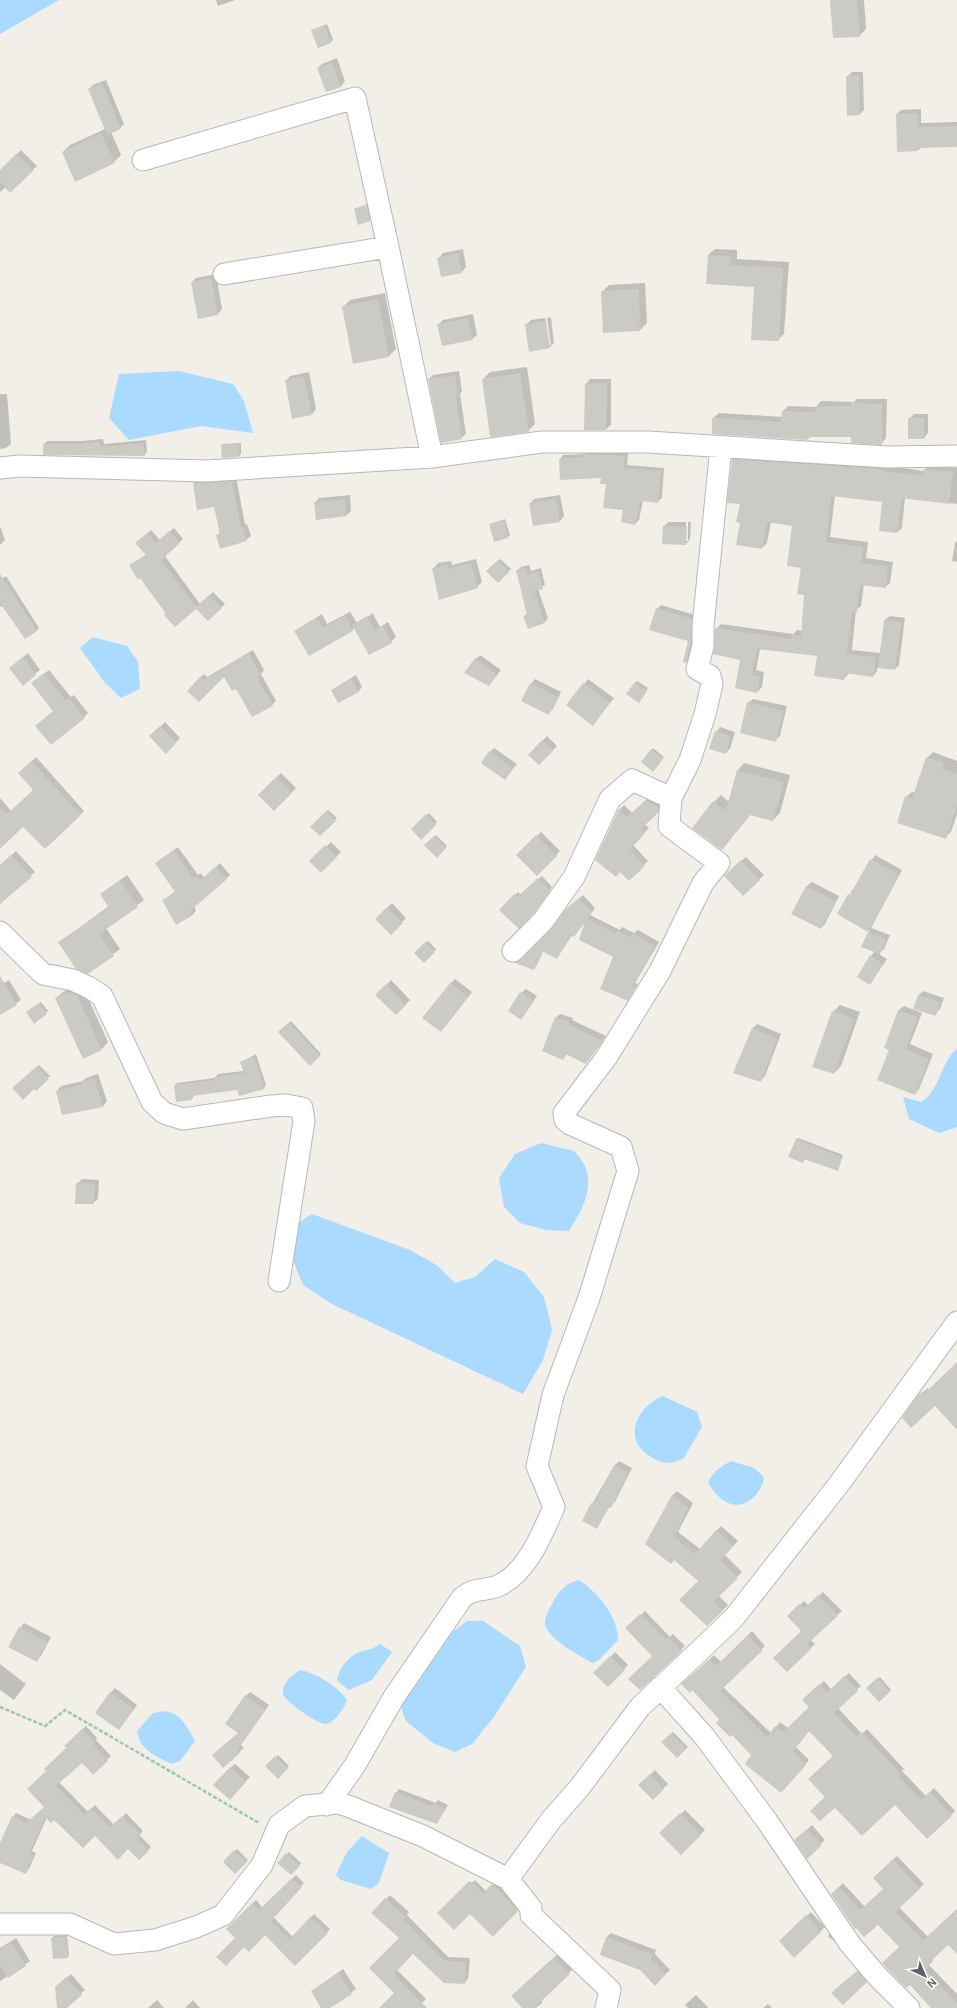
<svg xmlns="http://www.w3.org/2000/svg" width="957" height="2008" font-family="Helvetica,sans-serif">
	<rect width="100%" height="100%" fill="#f1efe8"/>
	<path fill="#aadaff" d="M0,0h59l-59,34z
		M179,371l54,13 11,17 9,32 -52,-7 -72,14 -20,-22 10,-44z
		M93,637l34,9 11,16 2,27 -19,9 -16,-15 -25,-35z
		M957,1048v79l-18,6 -30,-14 -6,-22 18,5c19,-11 19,-39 36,-54z
		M541,1143l33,8c4,5 11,12 12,18 7,24 -5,42 -17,62l-23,-1 -26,-7 -16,-16 -5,-29 16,-24z
		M312,1214l98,36 28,16 17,17 20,-6 20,-18 29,13 20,25 8,33 -9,30 -20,34 -193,-91 -27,-18 -11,-27v-31z
		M663,1396l34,16 5,15 -19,32c-4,1 -10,4 -15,4 -6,0 -15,-4 -20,-8 -26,-18 -10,-49 15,-59z
		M731,1461l23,7 10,9c-1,14 -17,32 -33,27 -10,-3 -17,-12 -23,-21 5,-12 12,-16 23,-22z
		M579,1580c19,13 39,36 39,60l-19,20 -6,3c-14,-7 -45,-24 -48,-39 -1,-8 6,-17 9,-24 7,-11 12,-17 25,-20z
		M467,1621h16l37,25 6,21 -33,51 -21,26 -17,8 -22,-9 -27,-22 -5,-14 17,-34 24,-33z
		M380,1644l12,8 -20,28 -23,10 -12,-9c1,-12 12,-25 23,-29 8,-3 12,-2 20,-8z
		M300,1670c16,3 38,16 47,30 -2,7 -13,24 -22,24 -7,0 -41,-23 -42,-30 -2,-11 10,-19 17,-24z
		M165,1711c17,3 22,16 30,30l-15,20 -9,3c-16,-9 -31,-13 -34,-33l16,-18z
		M362,1836l27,17 -10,30 -8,6 -30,-9 -5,-5 11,-23z"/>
	<path fill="#0003" d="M216,0h19l-17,6z
		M831,0h33l2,29 -7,7z
		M327,24l6,16 -2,2 -19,-11z
		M337,58l8,23 -4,5 -15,5 -8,-23 4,-4z
		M852,72h11l1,38 -4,4 -13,-37z
		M106,80l18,44 -4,4 -9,4 10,23 -7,7 -38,18 -13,-28 7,-7 35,-16 -16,-40 4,-4z
		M921,109v14l36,-1v24l-35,1 -4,3 -20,1 -1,-37 4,-4z
		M21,150l16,16 -27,25 -4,-4 -6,5v-21z
		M368,204l3,14 -1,2 -15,-11z
		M463,249l3,18 -4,5 -23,-14 4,-5z
		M715,249l22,1v9l52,3 -5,72 -6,6 -23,-54 -47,-31z
		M216,274l6,35 -4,5 -26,-32 4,-4z
		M645,283l2,40 -7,7 -38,-38 7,-7z
		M385,293l11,56 -7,7 -35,7 -11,-56 7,-7z
		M473,314l4,21 -5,4 -34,-14 5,-5z
		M551,317l3,26 -4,4 -24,-22 5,-5 14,-2 4,27h2l-4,-27z
		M527,367l8,57 -7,7 -45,-52 7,-7z
		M459,371l3,20 -2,3 6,40 -5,4 -32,-59 4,-4z
		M309,372l7,37 -4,5 -26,-33 4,-5z
		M590,379h21v46l-5,4h-21l1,-45z
		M0,394h7l4,50 -5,4 -6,1z
		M857,399h30l-1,39 -5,6 -29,-8h-41l-3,3 -95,-21 6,-5 64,4v-6l5,-5 28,1 5,-6 33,1z
		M914,414h14v19l-4,5 -15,-19z
		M103,439l1,5 42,-4 1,12 -3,3 -100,-11 3,-3h35z
		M241,443v11l-2,2 -16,1 -1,-12 2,-1z
		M589,451l39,2 -1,12 37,3 -2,30 -4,3 -15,-1 -4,20 -4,4 -33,-48 -42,-17 3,-4 22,-1z
		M738,455l150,11 36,5 5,-7 28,4v36l-52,-6 -3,30 -5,4 -14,-31 -48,-6 -5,42 38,5 -2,16 27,4 -3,21 -5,4 -21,-2 -3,21 -5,4 -4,40 29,3 4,-33 5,-4 15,2 -6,47 -4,4 -17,-2 -1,4 -4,5 -24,-3 -5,6 -26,-24 -58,-6 -4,21 8,2 -2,15 -5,5 -15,-33 -26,-30 5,-5 72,10 4,-4 5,1 3,-37 -12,-69 -22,-3 -4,21 -5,5 -21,-26v-19l-8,-43z
		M236,477l9,47h2l4,12 -5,4 -28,-5 2,-3 -5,-26 -21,-23 4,-4z
		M350,495l1,16 -4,4 -32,-12 4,-5z
		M560,495l4,21 -4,5 -30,-17 4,-5z
		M505,519l5,16 -2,2 -18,-13z
		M669,522h17v19h2v-19h3l-1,17 -4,5 -22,-18z
		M0,526l5,14 -5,5z
		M174,528l9,11 -18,17 35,48 13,-12 12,12 -17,16 -12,-13 -29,7 -36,-49 16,-11 -10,-11 14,-13 9,10z
		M957,541v21l-5,-1 3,-18z
		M476,559l6,23 -5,5 -43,-19 4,-5 13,-2 1,4z
		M500,559l11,10 -13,13 -11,-11z
		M529,565l2,6 10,-3 4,17 -7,4 10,29 -3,4 -16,6 -5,-12 4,-3 -11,-42 4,-4z
		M6,576l33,52 -3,3 -33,-25 -3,1v-27z
		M661,605l34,10v25l-5,17 -4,5 4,-21 -33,-32z
		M350,612l7,11 15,-9v-2l8,15 8,-5 8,15 -5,5 -22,12 -14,-26 -46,27 -14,-24 27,-17 5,10z
		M253,650l11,20 -3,4 15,27 -4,4 -35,-17 -13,-13 -36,16 16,-17 3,3z
		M28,653l12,17 -17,14 -8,-20z
		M480,655l21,15 -8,10 -17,-21z
		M49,670l22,27 3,-2 14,18 -4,4 -47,-38z
		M356,675l6,12 -4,5 -26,-2z
		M535,679l26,13 -8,17 -5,4 -17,-29z
		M588,679l26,19 -21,26 -25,-19z
		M637,681l11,7 -8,11 -5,-16z
		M753,699l34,7 -7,30 -5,4 -27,-37z
		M165,722l15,16 -14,14 -15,-16z
		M720,727l15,5 -5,17 -5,4 -9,-21z
		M547,736l10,10 -18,18 -10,-9z
		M494,748l23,16 -12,14 -15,-26z
		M653,748l11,9 -9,11 -3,-18z
		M933,752l24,9v53l-6,18 -5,5 -40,-40 6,-5 3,1 12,-35z
		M36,757l48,54 -39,37 -22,-23 -23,19v-46l11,13 24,-22 -16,-16z
		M744,763l46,12 -10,38 -7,7 -22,-6 -29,35 -8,-47 7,-7 8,7 9,-32z
		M281,773l15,15 -22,22 -15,-15z
		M651,796l11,7v5l-18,16 5,4 -16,17 15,16 -19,19 -8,-9 -25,-11 24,-51 4,-4 8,8z
		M328,810l9,8 -17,17 -9,-8z
		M429,813l8,9 -16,16 -8,-9z
		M541,832l19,19 -23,24 -20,-20z
		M436,835l11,11 -10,10 -11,-11z
		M331,842l10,10 -20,20 -10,-11z
		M178,847l20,28 2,-2 5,5 15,-15 10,12 -36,31 2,5 -4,4 -29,-14 12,-10 -15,-31z
		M16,851l19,21 -35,32v-38z
		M875,855l27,15 -31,58 19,7 -6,14 -5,5 8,5 -17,25 1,-28 4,-5 -7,-18 2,-2 -32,-18z
		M746,857l18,18 -21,20 -18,-19z
		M127,875l17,25 -38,28 14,21 -32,24 -28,-31 49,-36 -8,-12z
		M542,876l10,11 -15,22 -36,1 17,-18 3,3z
		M812,882l27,14 -14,28 -4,4 -28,-15 14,-27z
		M583,895l12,13 -5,7 30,15 2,-3 12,6 4,-3 21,12 -24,41 3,1 -11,15 -13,-43 -28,-35 -12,15 -2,-1 -15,23 -14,-7 -6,14 -4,4 -16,-7 10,-6 25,-26 20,-25z
		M392,903l14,15 -15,15 -15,-14z
		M428,941l8,8 -12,13 -9,-9z
		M455,979l17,13 -27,35 5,-43z
		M9,980l12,20 -21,14v-29z
		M391,980l19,20 -14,14 -19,-19z
		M77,985l7,4 24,53 -6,7 -19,8 -27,-59 7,-6z
		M526,989l11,7 -16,23v-26z
		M923,991l21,7 -4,11 -4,4 -22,-5 5,-13z
		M41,1002l7,9 -14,11 -5,-11z
		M840,1005l20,7 -19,54 -7,7 -1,-61z
		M904,1006l18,7 -12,31 23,10 -14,35 -4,5 -25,-44 -5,-2 14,-38z
		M560,1014l13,4 -1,2 34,16 -20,27 -19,-9 -4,5 -7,-41z
		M291,1021l30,33 -11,11 -31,-33z
		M757,1024l24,10 -16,42 -4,4 -26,-8 18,-44z
		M256,1054l10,31 -2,3 -27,1 -43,6 -2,4 -17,-13 2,-3 38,-5 3,-4 26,-3 -3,-9z
		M39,1065l11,11 -14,13 -11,-10z
		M98,1074l9,27 -4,5 -41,8 -5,-23 4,-5 22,-5 3,-3z
		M798,1138l45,17 -4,12 -2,2 -32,-11 -3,4 -6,-23z
		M82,1179l17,1 -1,19 -5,4 -16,-19z
		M957,1364v61l-22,-20 -16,-9 9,-8 1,2z
		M619,1461l13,7 -17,34 -5,4 -13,21 -14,-7 31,-54z
		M677,1491l16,12 -15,29 22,17 21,-23 17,15 -13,14 17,17 -24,23 10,10 -21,20 -7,-44 -25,-22 -3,-63z
		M823,1592l19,19 -32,28 5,5 -28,27 15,-40 -14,-15 16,-15 4,4z
		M645,1611l25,26 3,-3 12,12 -45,43 13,-33 -26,-28z
		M24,1623l27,14 -10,19 -5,5 -16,-33z
		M752,1631l13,15 -42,41 48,46 9,-11 8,6 23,-21 -7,-7 20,-19 7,8 18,-16 12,13 -23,22 24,26 5,-5 37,40 -2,2 24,25 8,-8 21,23 -28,27 -32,-34 -61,-48 -24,-26 -14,17 13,13 -24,28 -32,-33 -66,-75 27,-25 7,7z
		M615,1652l13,13 -20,21 -13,-13z
		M0,1664l26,20 -12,16 -14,-10z
		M880,1677l11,13 -12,11 -11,-13z
		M115,1688l22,17 -18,24 -9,-36z
		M250,1692l19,13 -28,40 3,3 -21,18 16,-34 7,-36z
		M86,1726l11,12 -1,2 15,16 -18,17 -11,-11 -23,20 29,30 7,-7 19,20 12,-12 17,18 -4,4 12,12 -12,12 -10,-11 -75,-30 -7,-1 -15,34 4,2 -7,16 -4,3 -25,-10v-14l13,-31 3,-4 15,7 14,-13 2,-36 20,-23 -2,-2z
		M673,1732l15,15 -11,10 -15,-15z
		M278,1755l11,11 -11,11 -11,-11z
		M235,1764l15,13 -16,17 -4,-26z
		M655,1770l13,14 -15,14 -13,-13z
		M399,1789l37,14 2,-3 10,5 -11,18 -41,-30z
		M685,1810l20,20 -24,24 -20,-21z
		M812,1825l13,15 -18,17 -11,-17z
		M237,1849l11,11 -13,13 -11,-11z
		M289,1852l12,11 -10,11 -12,-11z
		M897,1856l27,28 -25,23 29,30 29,-28v43l-9,-9 -17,17 2,1 -4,4 28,29v14h-25l-32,-61 -22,-24 -46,-29 11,-11 22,24 19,-18 -10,-11z
		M296,1875l8,8 -31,34 20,20 21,-23 16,15 -35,36 -30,-31 -28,4 -10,-9 29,-29 7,8z
		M475,1880l11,11 10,-8 24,24 -27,29 -23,-23h-32l32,-32 2,2z
		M390,1895l19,17 -2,3 41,42 22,1 -2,21 -4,4 -51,-30 -16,17 29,29 -9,9h-28l7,-15 -26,-25 30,-30 -27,-25z
		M811,1912l14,15 -31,29 -14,-15z
		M611,1933l45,17 -1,4 15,16 -15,14 -15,-15 -39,-15 6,-17z
		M831,1933l7,10 -1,1 -9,-8z
		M67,1935l2,20 -2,2 -15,-19 2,-2z
		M16,1938l14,23 -30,20v-33z
		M559,1953l15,15 -33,32 2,2 -7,6h-12l-11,-12z
		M861,1968l8,10 -26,26 -7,-15z
		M343,1969l13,20 -28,19h-5l-11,-17z
		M71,1974l14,16 -20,18h-7l3,-25z
		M696,1995l12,12 -1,1h-19l-3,-3z
		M157,2000l7,8h-16z
		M193,2000l7,8h-15z
		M768,2004l4,4h-9z"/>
	<path fill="#cccac5" d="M830,0h27l3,37 -27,1z
		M325,25l6,18 -13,5 -7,-18z
		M332,62l9,25 -15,5 -9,-24z
		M846,76h13l1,39 -13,1z
		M102,83l19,46 -14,6 -19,-46z
		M917,113l1,14 39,-1v21l-39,1v3l-21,1 -1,-38z
		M101,133l14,30 -40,19 -13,-30z
		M16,154l17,17 -23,22 -10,-11v-12z
		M367,205l3,16 -12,4 -4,-16z
		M458,253l4,20 -21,4 -4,-19z
		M708,255l23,1v9l52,3 -4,73 -28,-1 3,-53 -48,-3z
		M211,278l7,37 -20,4 -7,-37z
		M639,289l1,42 -37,2 -2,-42z
		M378,299l11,58 -36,7 -11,-58z
		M468,318l5,22 -31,6 -5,-22z
		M546,321l4,27 -21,4 -4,-28z
		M520,373l9,59 -39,5 -8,-58z
		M455,375l3,22h-2l6,42 -21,4 -13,-64z
		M304,376l8,39 -20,4 -7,-39z
		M607,383l-1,47h-22l1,-46z
		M851,403l31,1v41l-31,-2v-6h-42l-1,3 -96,-6v-16l69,4 1,-11 33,1v-6h36z
		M908,418h16v21h-16z
		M100,442l1,5 42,-4 2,13 -102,-1v-11h35z
		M239,444v13l-17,1 -1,-13z
		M584,454l41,2 -1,12 37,3 -3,32 -17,-2 -6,24 -14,-3 2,-12 -20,-2 3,-24h-6l1,-6 -41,2 -1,-21 25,-2z
		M732,459l149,10 2,2 40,5 1,-7 29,3 -4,32 -47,-6 -5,35 -18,-2 3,-29 -51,-6 -5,46 37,5 -2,16 27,3 -2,22 -26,-3 -3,27 -5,-1 -5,43 29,3 -3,20 -28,-4 -1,7 -30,-4 3,-20 -60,-7 -5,26 8,1 -3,17 -22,-5 5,-28 -27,-6 2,-26 76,11 1,-5 9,2 3,-41 -7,-1 4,-26 -14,-2 5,-40 -25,-4 -5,27 -26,-4 4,-22 -4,-1 4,-18 -13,-1z
		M232,481l9,47 2,-1 4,14 -27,8 -4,-14 4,-1 -6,-27 -17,3 -4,-27z
		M345,499l2,17 -31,4 -2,-18z
		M556,499l4,23 -27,4 -4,-23z
		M504,520l4,18 -14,4 -5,-18z
		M663,526l24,1 -1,18 -24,-1z
		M169,531l11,12 -19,17 35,47 13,-12 13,13 -14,13 -12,-12 -21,18 -11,-12 2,-1 -26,-36 -2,2 -9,-15 17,-10 -11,-12 12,-10 9,10z
		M498,560l11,12 -11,11 -12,-12z
		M471,563l7,25 -39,12 -7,-32 15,-3 1,4z
		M525,568l2,6 11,-3 5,18 -9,2 11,32 -17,6 -5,-13 4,-1 -11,-45z
		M0,574l37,57 -12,8 -25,-36z
		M656,608l36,11 -1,25 -5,19 -3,-1 5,-21 -39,-11z
		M345,616l8,15 -44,25 -15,-25 23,-14 6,11z
		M367,616l8,14 8,-4 9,17 -23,12 -17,-30z
		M884,620l17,2 -6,48 -17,-2z
		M249,653l12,22 -4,2 16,29 -21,11 -16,-28 -4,2 -8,-14 -25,25 -12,-11 13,-14 3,3z
		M23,657l13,18 -13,11 -14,-18z
		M475,658l22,17 -8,11 -25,-13z
		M44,673l22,28 3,-3 16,20 -34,27 -16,-19 18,-15 -22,-28z
		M351,678l8,14 -21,11 -7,-13z
		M635,682l12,9 -8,12 -13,-9z
		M530,683l28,14 -9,18 -28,-14z
		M583,683l27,20 -17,23 -27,-21z
		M747,702l36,9 -7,31 -36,-9z
		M160,726l16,17 -10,11 -17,-18z
		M715,731l16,5 -5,18 -17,-5z
		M542,740l11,11 -14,14 -11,-10z
		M651,749l12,10 -10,13 -12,-10z
		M489,751l24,18 -8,11 -24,-17z
		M926,757l18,6 -3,6 16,5v31l-11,34 -49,-16 8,-27 7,3z
		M31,761l50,54 -36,34 -22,-22 -23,22v-42l7,7 26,-24 -15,-17z
		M737,770l47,12 -11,39 -23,-6 -28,35 -30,-22 21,-27 13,10z
		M276,777l16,16 -18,18 -16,-16z
		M646,800l12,7v6l-17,16 4,4 -15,17 15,16 -16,15 -9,-9 -4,5 -21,-17 24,-51 8,8z
		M326,811l10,10 -16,15 -10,-9z
		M426,814l10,11 -15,15 -10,-11z
		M536,835l21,21 -20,20 -21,-21z
		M434,836l12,12 -9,10 -13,-13z
		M325,845l12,12 -16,16 -12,-12z
		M174,850l19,28 3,-2 4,5 15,-14 12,12 -37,32 3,4 -17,10 -14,-25 13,-8 -20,-29z
		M11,855l21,22 -32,27v-39z
		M870,859l29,16 -31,57 -31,-18 11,-20 2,1z
		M741,860l19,20 -17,16 -19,-20z
		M538,878l12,13 -16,22 -15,16 -20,-19 15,-16 3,3z
		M120,880l18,27 -39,27 15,22 -26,18 -12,-5 -18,-27 51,-34 -9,-14z
		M806,886l30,15 -15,28 -30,-15z
		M579,898l13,14 -5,7 29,14 1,-2 13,6 3,-4 22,13 -23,41 3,1 -7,13 -28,-12 13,-32 -34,-17 6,-19 -11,16 -4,-2 -13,24 -15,-8 -8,19 -19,-7 6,-4 30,-30 15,-20z
		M387,907l16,16 -12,12 -16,-16z
		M868,932l18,8 -6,14 -19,-7z
		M425,942l10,10 -11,11 -10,-10z
		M870,955l13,9 -13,21 -13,-8z
		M0,976l17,29 -17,10z
		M450,983l18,14 -27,35 -19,-14z
		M386,984l20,21 -10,10 -21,-20z
		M69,992l8,3 25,55 -19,9 -28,-61z
		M520,992l14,9 -13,19 -13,-9z
		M918,995l22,7 -4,14 -23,-7z
		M39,1003l8,11 -13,10 -8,-12z
		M898,1010l20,7 -12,32 23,10 -14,36 -38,-15 12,-30 -5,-2z
		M832,1011l22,8 -20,55 -22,-7z
		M555,1017l15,5 -1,3 34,16 -17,23 -20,-10 -3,6 -21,-9z
		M289,1022l31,34 -10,10 -32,-34z
		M752,1028l25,11 -16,43 -28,-9z
		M254,1056l10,33 -25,7 -2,-6 -45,6v4l-16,2 -2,-17 40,-5v-3l30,-4 -4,-11z
		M37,1066l12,13 -13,12 -2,-2 -11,11 -11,-12z
		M94,1078l9,29 -41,8 -6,-24 25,-6v-3z
		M796,1139l46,18 -4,14 -34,-12 -1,4 -15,-6z
		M76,1183l19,1 -1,20h-19z
		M957,1362v68l-22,-24 -24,22 -9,-10 16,-23 5,-4 2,2z
		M614,1465l15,8 -18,35 -2,-1 -12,22 -15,-8 9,-18 3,1z
		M672,1495l16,13 -14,29 21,17 21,-24 17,16 -12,14 17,18 -24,23 9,10 -16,15 -28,-26 19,-19 -24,-21 -3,4 -26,-20z
		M818,1595l20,21 -31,28 4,5 -24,23 -14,-14 28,-27 -14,-15 12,-12 5,5z
		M640,1614l26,26 3,-3 13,14 -42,39 -12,-11 24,-23 -27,-28z
		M19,1627l28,15 -10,20 -29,-15z
		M748,1635l14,16 -42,40 47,46 8,-11 8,6 26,-25 -7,-7 17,-16 8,9 17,-17 14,15 -24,22 23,24 5,-5 39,42 -3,2 23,24 9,-8 22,24 -25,23 -32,-34 -33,31 -27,-28 -15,13 -10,-10 15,-14 -17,-18 25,-23 -24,-25 -16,20 13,14 -25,28 -36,-29 6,-9 -19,-20 -2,2 -14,-14 3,-4 -27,-29 -2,3 -9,-9 29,-25 6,7z
		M610,1656l15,14 -17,17 -15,-14z
		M877,1678l13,14 -11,10 -13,-14z
		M110,1692l24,17 -15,21 -24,-17z
		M245,1695l20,15 -28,40 3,3 -17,15 -11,-13 26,-22 -13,-9z
		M82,1729l13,13 -2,2 15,17 -15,14 -11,-12 -26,23 28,28 7,-6 19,19 12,-11 19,19 -4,4 12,12 -10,9 -11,-11 -10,11 -23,-24 -12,12 -29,-28 -3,3 -6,-6 -16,38 4,1 -7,18 -26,-11v-20l12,-27 14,7 18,-16 -17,-18 19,-18 -2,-2 22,-21 -2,-2z
		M671,1733l15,16 -9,9 -16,-16z
		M275,1756l13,12 -10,11 -13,-13z
		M230,1767l16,15 -16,18 -17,-15z
		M650,1774l14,15 -11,11 -15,-15z
		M395,1792l37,14 2,-3 11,6 -8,15 -48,-17z
		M680,1813l21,22 -20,20 -22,-22z
		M807,1829l15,16 -15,14 -13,-19z
		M234,1850l13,12 -12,12 -12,-12z
		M286,1853l14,13 -9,9 -14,-12z
		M893,1859l27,30 -25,23 28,28 34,-31v45l-9,-9 -20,19 1,2 -3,4 31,34v4h-26l-21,-23 -4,3 -24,-25 17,-16 -21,-22 -14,12 -8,-9 -1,1 -24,-35 8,-7 21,23 23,-21 -10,-11z
		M292,1878l10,9 -31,34 18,19 21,-23 18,16 -33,33 -30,-31 -16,17 -5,-5 -18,19 -10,-9 19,-19 -9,-9 26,-26 7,7z
		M472,1882l11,11 9,-9 2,1 24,26 -25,26 -23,-23 -16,16 -17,-17 30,-30 1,2z
		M385,1898l21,19 -3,2 41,41 22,2 -1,22 -21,-1 -31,-29 -19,20 33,34h-48l15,-15 -25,-25 30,-30 -28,-25z
		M806,1915l15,17 -27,26 -15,-17z
		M66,1937l2,21 -15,1 -2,-21z
		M606,1937l47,17 -2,5 15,15 -11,12 -15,-16 -40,-15z
		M11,1942l15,24 -18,12 -8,-13v-16z
		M554,1957l16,17 -36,34h-12l-11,-12z
		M857,1971l10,11 -24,23 -12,-12z
		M339,1973l13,21 -22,14h-9l-10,-17z
		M66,1977l16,18 -15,13h-10l-2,-21z"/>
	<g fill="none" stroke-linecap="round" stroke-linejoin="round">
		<g stroke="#b5b8bc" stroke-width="23">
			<path id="minor" d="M143,160l212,-62 32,144 45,215
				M224,274l164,-27
				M0,468l19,-2 188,5 225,-14 110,-15h106l239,15 70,-1
				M0,932l43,42 30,6 17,8 12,8 50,106 12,11 19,6 88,-13 15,-1 16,3 2,13 -25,160
				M513,951l30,-30 31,-44 36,-78 22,-19 39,18
				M660,1687l44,49 63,85 83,123 28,33 31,31
				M327,1805l28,-40 39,-68 68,-99c14,-12 24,-6 38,-13 28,-14 42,-51 54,-78l-17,-41 16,-71 36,-97 39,-127 -7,-24 -51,-23 -5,-4 -1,-7 42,-55 54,-87 43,-88 16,-20 -50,-37 2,-28 19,-38 15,-46 7,-30 -2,-8 -13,-7 6,-23v-20l18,-179
				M0,1924h70l44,20 41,-4 41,-13 27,-12 39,-50 17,-40 26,-19 33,-3 10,3 75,30 85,43
				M606,2008l4,-18 -79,-75v-7l-23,-29 43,-59 29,-33 60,-80 93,-88 106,-135 118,-162"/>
		</g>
		<path stroke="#9cc7a9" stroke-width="2.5" stroke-dasharray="4 2" stroke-linecap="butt" d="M0,1707l45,19 20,-16 194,113"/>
		<use href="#minor" stroke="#fff" stroke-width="21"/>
	</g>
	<g transform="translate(925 1976) rotate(136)" stroke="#ffffff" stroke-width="3" paint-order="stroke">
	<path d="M0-3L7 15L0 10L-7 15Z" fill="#5f6368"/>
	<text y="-6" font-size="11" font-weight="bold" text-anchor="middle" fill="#5f6368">N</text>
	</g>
</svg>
